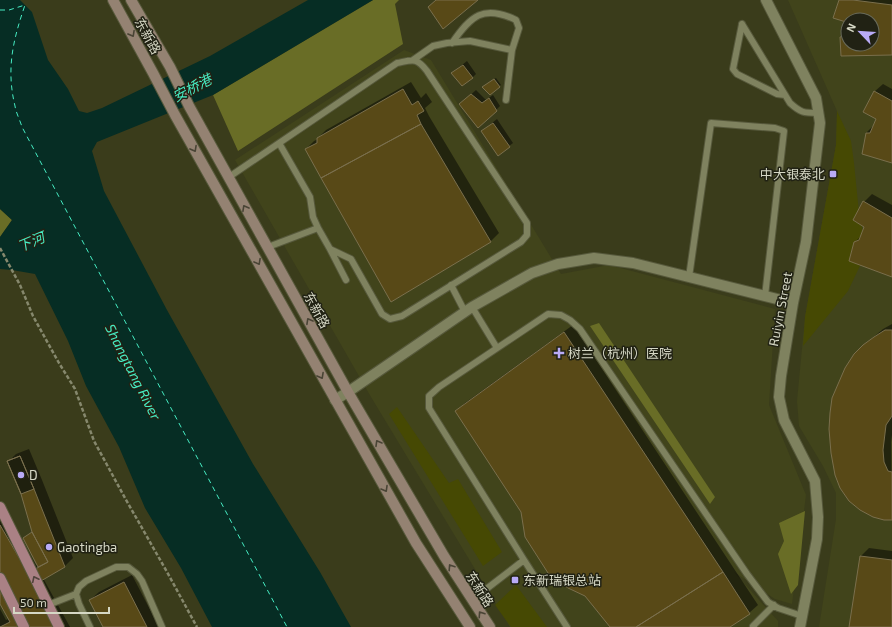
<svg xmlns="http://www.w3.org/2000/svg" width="892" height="627" font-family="'Exo 2','Noto Sans SC',sans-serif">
	<rect width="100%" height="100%" fill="#3a3c1b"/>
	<path fill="#41441b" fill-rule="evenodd" d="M788,0h104v627h-73l17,-108v-26l-13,-27 -24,-40 -2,-25 8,-84 31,-172 1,-34zM848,20h24v24h-24z
		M404,50l27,10 130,214 48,-9 166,44 -6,96 37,90 -14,109 -17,-5 -41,-27 44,49v6h-268l-139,-230 -136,-237z"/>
	<path fill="#464903" d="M837,111l14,30 3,22 5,50 8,38 -19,40 -45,55 2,-29 31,-172z
		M397,407l52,76 9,-4 44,73 -19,14 -94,-152z
		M516,585l31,42h-36l-16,-22z"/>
	<path fill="#696d26" d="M373,0h26l-4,4 8,40 -165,107 -25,-56z
		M0,209l12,11 -12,17z
		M599,323l116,174 -5,7 -120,-178z
		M805,511l-7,74 -7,9 -13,-40 6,-13 -5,-18z"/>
	<path fill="#062d24" d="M0,0h20l12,12 16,48 20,29 11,22 8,2 15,-5 108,-52 98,-56h65l-160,95 -116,47 -5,9 12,40 63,119 86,154 67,108 31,55h-139l-31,-59 -36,-60 -26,-61 -33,-61 -18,-45 -33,-67 -23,-4 -12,-1v-32l12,-17 -12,-11z"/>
	<path fill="#0007" fill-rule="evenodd" d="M840,0h52v54l-50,1 -1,-18 5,-4 1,-12zM848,20h24v24h-24z
		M467,61l9,13 -4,4 -15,-9z
		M496,78l5,7 -2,1 -14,-1z
		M411,82l10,16 5,-5 6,9 -7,6 4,8 70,117 -8,8 -100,60 -85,-152 8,-8 4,-2v-1l8,-8z
		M883,84l9,5v73l-26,-29 8,-8 3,-7 -3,-26z
		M476,90l10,10 7,-5 7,11 -4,4 -31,-10z
		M497,119l16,24 -4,3 -27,-15z
		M872,194l20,11v70l-37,-33 7,-7 3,-9 -1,-24z
		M892,324v111l-1,7 1,77 -29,-173 20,-17z
		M573,325l185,280 -9,8 -21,14h-117l-89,-115 -66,-101 9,-8z
		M29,449l13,31 31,78 -8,8 -22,12 27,49h-70v-18l6,11 3,-1 -9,-18v-99l36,63 2,-1 -14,-26 9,-7 -11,-37 -14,-32 8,-8z
		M869,548l23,3v76h-42l11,-71z
		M132,575l27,52h-55l-14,-27 9,-8z"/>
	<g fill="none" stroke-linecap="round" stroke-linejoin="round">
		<path stroke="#46ecc3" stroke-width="1" stroke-dasharray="5 4" stroke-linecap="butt" d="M0,10h9l16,-5c-12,35 -19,64 -10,101 1,7 5,14 7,21l265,500"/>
	</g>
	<path fill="#584917" stroke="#7a6f4d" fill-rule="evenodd" d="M436,0h42l-35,29 -15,-22z
		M839,0h14l39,5v50l-51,1 -1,-19 4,-1 2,-14 -13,-4zM848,20h24v24h-24z
		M463,65l10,13 -11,8 -11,-13z
		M494,79l6,8 -10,8 -8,-8z
		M403,89l9,16 6,-4 6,10 -7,4 4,9 -100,54 -16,-29 12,-6v-5z
		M874,91l18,10v62l-30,-9 4,-21h4l6,-14 -13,-7z
		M471,94l11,9 7,-5 8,13 -19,17 -19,-24z
		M493,123l17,24 -12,9 -17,-25z
		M421,124l70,118 -100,60 -70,-124z
		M863,201l29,17v59l-43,-16 5,-19 5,-2 5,-13 -11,-7z
		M885,330h7v86l-6,9 -3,25 1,12 4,9 4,1v48h-8l-11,-3 -13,-7 -11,-9 -9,-13 -5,-13 -4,-22 -2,-24 1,-16 2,-15 13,-30 9,-14 9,-9 11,-8z
		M564,332l159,240 -87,55h-26l-25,-31 -17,-8 -20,-15 -23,-36 -4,-25 -66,-101z
		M20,456l14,33 31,78 -31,18 23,42h-57l10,-5 -10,-18v-79l28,48 20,-11 -16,-30 -11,-38 -14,-33z
		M20,456l14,33 -13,5 -14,-33z
		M32,532l16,30 -10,5 -15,-29z
		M860,556l32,4v67h-43z
		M723,572l27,42 -20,13h-94z
		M124,582l23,45h-44l-14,-27z"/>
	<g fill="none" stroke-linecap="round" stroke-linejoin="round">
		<g stroke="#57593c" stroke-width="8">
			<path id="lane" d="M742,24l48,79c11,10 14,10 28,10
				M742,24l-9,45 4,5 40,20 8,1
				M452,43c19,-27 31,-39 64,-23l3,8 -7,22 -6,50
				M413,60l20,-14 14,-3 23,-2 42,9
				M229,177l168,-114c16,-3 19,-6 30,8l100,152v12l-6,7 -119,74 -12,3 -8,-5 -31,-55 -21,-10 -12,-21 -5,-11 -3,-20 -31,-54
				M268,247l50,-19
				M330,249l16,31
				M689,277l22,-154 64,5 9,3 -19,165
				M451,285l14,27
				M472,307l25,41
				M472,600l52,-40
				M48,605l28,-11
				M90,627l-11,-23 -3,-10 3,-7 7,-6 30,-14h12l9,7 5,7 20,46
				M567,627l-43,-67 -95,-152v-12l10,-9 109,-73 13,1 9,5 10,9 167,245 21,28 10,6 24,8
				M754,627l-1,-1 21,-21"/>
		</g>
		<g stroke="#57593c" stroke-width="12">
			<path id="street" d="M766,0l50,98 4,25 -14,119 -13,61 -12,73 -2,21 5,23 31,61 3,36 -1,22 -17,88
				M335,400l13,-8 124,-85 60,-34 26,-9 36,-6 39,5 160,40"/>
		</g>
		<g stroke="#57593c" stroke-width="12">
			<path id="secondary" d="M113,0l40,73 22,42 241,428 54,84
				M131,0l39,67 19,39 159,286 96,164 46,71"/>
		</g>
		<g stroke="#57593c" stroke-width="12">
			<path id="primary" d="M0,507l59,120
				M0,578l24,49"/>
		</g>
		<path stroke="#86886d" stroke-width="2.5" stroke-dasharray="4 2" stroke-linecap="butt" d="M0,248l20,37 13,31 26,47 16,26 19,52 31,57 42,74 30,55"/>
		<use href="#lane" stroke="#7f825f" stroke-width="6"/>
		<use href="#street" stroke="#7f825f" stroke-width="10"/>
		<use href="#secondary" stroke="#948272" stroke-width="10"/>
		<use href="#primary" stroke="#aa8185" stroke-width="10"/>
	</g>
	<defs><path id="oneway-chevron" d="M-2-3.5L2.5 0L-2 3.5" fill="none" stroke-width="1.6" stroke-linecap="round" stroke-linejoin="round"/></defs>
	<g stroke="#494435">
		<use href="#oneway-chevron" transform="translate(132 34) rotate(61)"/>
		<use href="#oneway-chevron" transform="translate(194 149) rotate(61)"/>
		<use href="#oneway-chevron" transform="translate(245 208) rotate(-119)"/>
		<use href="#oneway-chevron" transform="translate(258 262) rotate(61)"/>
		<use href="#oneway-chevron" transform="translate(309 321) rotate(-119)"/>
		<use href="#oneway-chevron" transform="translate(321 376) rotate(61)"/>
		<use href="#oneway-chevron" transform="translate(378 443) rotate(-120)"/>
		<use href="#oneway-chevron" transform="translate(385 489) rotate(60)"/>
		<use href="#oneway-chevron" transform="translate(451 567) rotate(-123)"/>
		<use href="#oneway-chevron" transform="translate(481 614) rotate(-124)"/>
	</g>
	<use stroke="#51433c" href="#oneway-chevron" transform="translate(35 579) rotate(-116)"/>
	<g fill="#b9abf7" stroke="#212214" stroke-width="1.5">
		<rect x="829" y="170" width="8" height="8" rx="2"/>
		<path d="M557 347h4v4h4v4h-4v4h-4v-4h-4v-4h4z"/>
		<circle cx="21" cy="475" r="4"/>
		<circle cx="49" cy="547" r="4"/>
		<rect x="511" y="576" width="8" height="8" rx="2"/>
	</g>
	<g text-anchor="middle" stroke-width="3" stroke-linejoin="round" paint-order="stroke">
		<g font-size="13" fill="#d6d8c5" stroke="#212214">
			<text transform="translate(148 36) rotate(61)" y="5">东新路</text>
			<text transform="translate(780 309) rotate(-79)" y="5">Ruiyin Street</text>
			<text transform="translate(317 310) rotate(61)" y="5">东新路</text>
			<text transform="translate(480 589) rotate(57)" y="5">东新路</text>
		</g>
		<g font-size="13" fill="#d6d8c5" stroke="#212214" text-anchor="start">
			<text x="825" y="179" text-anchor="end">中大银泰北</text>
			<text x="568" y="358">树兰（杭州）医院</text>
			<text x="29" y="480">D</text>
			<text x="57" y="552">Gaotingba</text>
			<text x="523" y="585">东新瑞银总站</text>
		</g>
		<g font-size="14" font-style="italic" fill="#46ecc3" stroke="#212214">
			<text transform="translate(192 88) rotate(-28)" y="5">安桥港</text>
			<text transform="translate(31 242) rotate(-23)" y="5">下河</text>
			<text transform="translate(133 372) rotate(63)" y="5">Shangtang River</text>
		</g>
	</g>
	<g transform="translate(860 32) rotate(295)"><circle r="19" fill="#212214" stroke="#696b5b"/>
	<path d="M0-3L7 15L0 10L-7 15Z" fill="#b9abf7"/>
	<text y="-6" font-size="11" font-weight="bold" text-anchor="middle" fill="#d6d8c5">N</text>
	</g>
	<path d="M14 607v6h95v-6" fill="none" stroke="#d6d8c5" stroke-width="2"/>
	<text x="20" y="607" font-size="12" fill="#d6d8c5" stroke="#212214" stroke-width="3" paint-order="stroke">50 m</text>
</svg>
